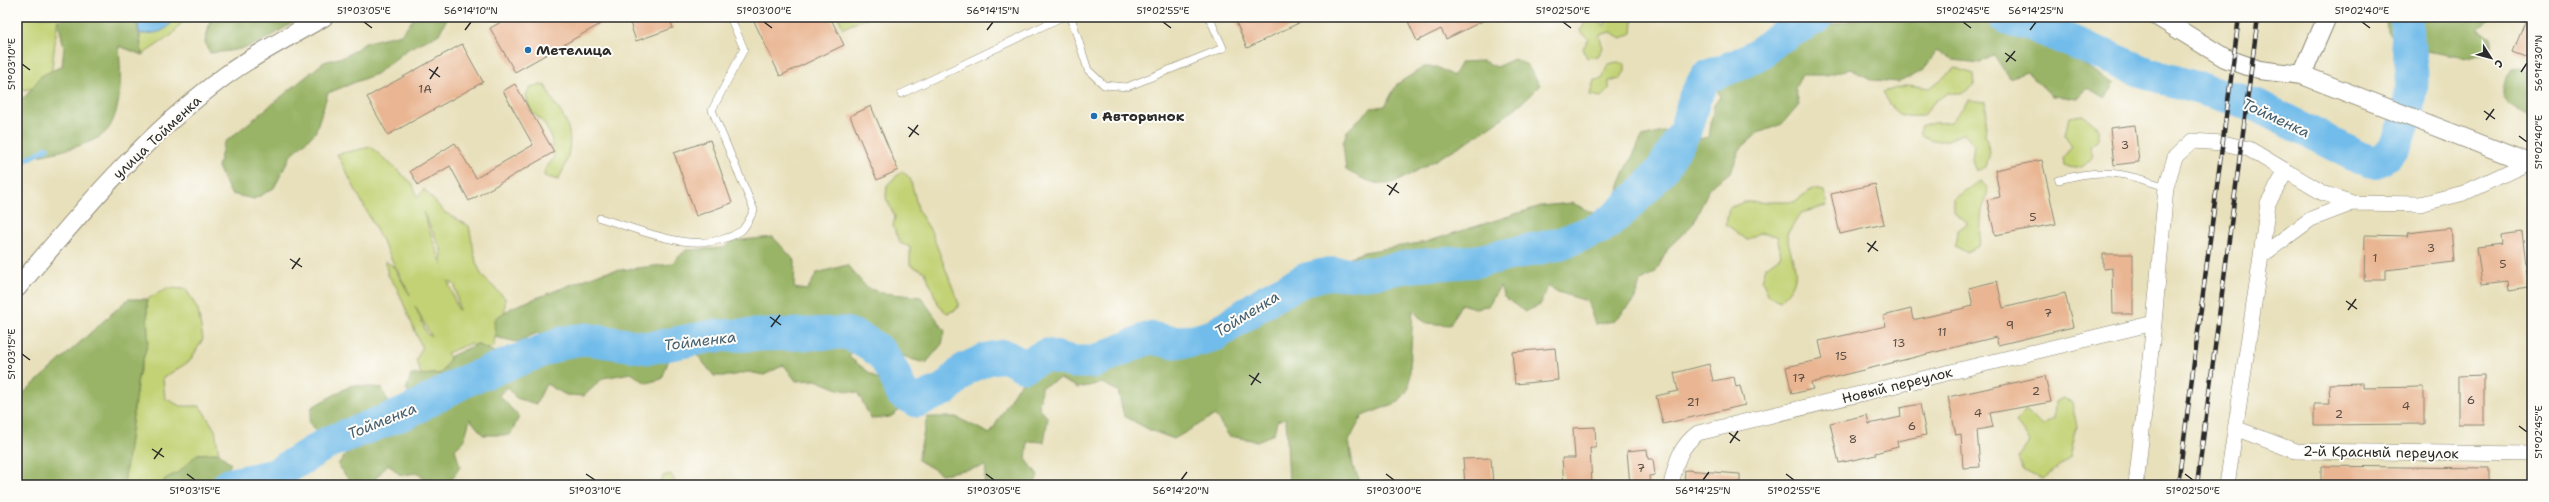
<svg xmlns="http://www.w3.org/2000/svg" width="2549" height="502" font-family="'Shantell Sans',sans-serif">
	<rect width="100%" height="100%" fill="#fdfcf7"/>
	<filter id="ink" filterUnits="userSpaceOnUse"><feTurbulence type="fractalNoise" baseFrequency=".025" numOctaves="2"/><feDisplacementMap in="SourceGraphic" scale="8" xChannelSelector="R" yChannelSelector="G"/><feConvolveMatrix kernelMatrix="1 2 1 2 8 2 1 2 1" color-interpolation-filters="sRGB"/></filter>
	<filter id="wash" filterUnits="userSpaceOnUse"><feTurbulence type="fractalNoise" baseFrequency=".012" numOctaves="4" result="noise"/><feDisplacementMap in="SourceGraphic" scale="16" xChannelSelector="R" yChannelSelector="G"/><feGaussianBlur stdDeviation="0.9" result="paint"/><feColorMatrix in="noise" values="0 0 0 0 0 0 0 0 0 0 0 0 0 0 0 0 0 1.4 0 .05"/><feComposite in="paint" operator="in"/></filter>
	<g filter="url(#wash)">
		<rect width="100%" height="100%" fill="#e8e0bb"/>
		<path fill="#c2d274" stroke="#767e50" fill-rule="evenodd" d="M17,17h41l-8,68 -33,6z
			M175,17h11l-14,18 -30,20 -2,-21c18,-1 26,-1 35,-17z
			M838,17h31l-26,11z
			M1607,17h23l3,3 -1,13 -10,5 -11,-6 -12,3 4,13 -5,8 -11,2 -4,-10 6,-9 -9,-8 8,-13 12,4 4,4z
			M1617,62l8,2v7l-5,8 -11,2v8l-8,8 -11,-2 4,-15 8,-1 6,-15z
			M1955,68l19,6 1,10 -12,9h-15l-13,8 -12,15c-27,1 -27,-1 -40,-24l25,-7 22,3z
			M540,85l6,1c5,14 14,23 20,36 8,19 2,41 -8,58l-14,-4 1,-7 9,-11 -3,-21 -7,-14 -14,-13 -4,-15 4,-8z
			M1969,100l16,2 2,12 -2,21 5,17 -4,15 -10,4 -4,-10 2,-17 -10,-11c-21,10 -22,11 -44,2v-8l13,-4 18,-1z
			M2083,115l16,13v12l-9,6 3,10c-9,12 -15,15 -29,9l-1,-8 9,-10 -7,-12 4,-18z
			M371,147l41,36 6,15 6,-9 20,23 25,14 7,36 6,14 23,22v14l-9,12 -2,22 -7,3h-14l-2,-6 -24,10 4,6 -8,14 -22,2 -5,-15 6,-12 -25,-60 -9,-13 -3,-14 8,5 17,29 -73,-141zM423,212l18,37 1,16zM448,281l7,4 4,25h-1zM415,306l16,30 -4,-2z
			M902,171l8,7 9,34 12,19 28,73 -3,6 -9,3 -8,-7 -14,-34 -15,-7v-18l-10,-4 -7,-17 2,-9 -9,-19 1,-13z
			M1980,181l7,6c2,10 -3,15 -5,24 -2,12 0,23 -3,35l-13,6 -11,-6 2,-15 11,-8 -14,-11v-14z
			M1812,189l12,2 3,15 -26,7 -14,21c4,31 20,42 -7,67l-11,-5 -7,-15 4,-14 15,-11 -4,-20 -18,-3 -12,7 -21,-16 3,-16 15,-6h50z
			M167,288l19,1 12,21 5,29 -13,22 -27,17 2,20 15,8h20l15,24 4,23 -22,1 -18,18 -14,7 -3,6h-38l14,-108 10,-35 -1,-43z
			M2063,398l9,4 5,25 -7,30 -27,22 -21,-9 -4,-12 12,-17 -14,-19 10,-12 16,16 12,-7 1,-17z
			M671,474l6,11h-18l4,-9z"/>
		<path fill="#99b466" stroke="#627048" d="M64,17h72l6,38 -23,-9c2,26 4,59 -10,82 -12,19 -71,28 -92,31v-58l9,-5 15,-20 21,-10 2,-18 -6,-27z
			M211,17h90c-35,23 -47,33 -91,36l-5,-11z
			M415,17l32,1 -8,16 -31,15 -32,25 -48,19 -13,40 -24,22 -17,33 -20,11 -23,-5 -13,-27 6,-24 100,-81 22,-6 21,-14 34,-8z
			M1862,17h122l49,16 82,51 -10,14 -17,-10 -10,10 -26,-2 -25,-24 -18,6 -15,-23 -14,8 -27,-3 -17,-9 -13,20 -24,11 -26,-2 -23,-11 -24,6h-24l-7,13 4,16 -17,20 -24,9 -18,16 -9,23 -21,15 -17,37 -24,23 -14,26 -15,9 -5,17 -20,22 -20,3 -8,-23 -29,-9 -10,-6 -8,19 -15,7 -21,-15 -4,-11 -12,20 -13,2 -14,-4 -11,21 -25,-2 -12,-13 -4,78 -10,14 -37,14 -13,25 4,25 9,19h-73l-3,-67 -9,3 -3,13 -17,7 -28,-5 -14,-21 -41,24 -24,-9 -26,-14 -6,-25 -16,-8 -24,5 -18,-9 -19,8 -2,21 9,10 -4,24 -16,-1 -2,18 12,16 -4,10h-50l2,-19 -44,8 -24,-14 9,-43h29l34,17 28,-48 27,-21 27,-3 27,-7 16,9 20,-13 27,-7 28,7 113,-53 29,-17 7,-20 25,-9 62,-10 115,-36 31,-3 29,13 9,-2 7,-8 4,-26 21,-43 38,-9 13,12 16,-3 5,-32 6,-8 -3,-10 10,-16 20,-7 37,-29 22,-9 19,1z
			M2386,17h106l-15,12 15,9 -2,14 -22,6 -68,-11 -13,-16z
			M1514,59l13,6 13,20c-32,35 -77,59 -118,83 -10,5 -24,15 -36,16 -13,1 -29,-8 -40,-14l-3,-27 4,-12 24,-23 14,-2 12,-22 27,-17h13l16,9 8,-14 22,-1 13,6z
			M2521,68l11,5v44c-26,-13 -42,-20 -19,-48z
			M773,237l22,24 -1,27 13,2 10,-17 30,-8 20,23 16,5 38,4 24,34 -3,13 -16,19c-10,-2 -20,-5 -29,-10 -21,-9 -34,-24 -48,4l43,33 11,18 -13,9 -19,2 -13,-26 -20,-4 -22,-9 -20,1 -12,-16 -20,10 -16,-3 -19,4h-15l-19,-24 18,-14 25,-1 7,-6c-9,-4 -70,1 -82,4l7,21 -8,23 -16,4 -15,-10 -28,5 -19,18 -18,-1 -20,-11 -10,20 -20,-6 -8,-11 -9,8 20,22 -9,18h-27l-13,-16 -6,22 -9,8 5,18 -10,15 -23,1 -9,-10 -18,2 -12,-11 -16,19c-18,6 -26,-5 -34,-19l18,-21 45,-18 24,-17 22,-1 4,-8 -32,3 -13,-12 5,-15 30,-1 10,-18 26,-12 30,14 44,-5v-16l-14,-4 -20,9 -22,-5 -1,-18 19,-12 91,-35 67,-8 15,-14 38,-2 8,-7z
			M128,299h19l1,43 -10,35 -14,108h-107v-86z
			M352,385l30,3 7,17 -3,12 -30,13 -35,4 -12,-11 3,-16z
			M219,453l12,11 -14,20 2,1h-57l3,-6 14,-7 18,-18z"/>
		<path fill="#71bcea" stroke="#4e748a" d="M136,17h39c-9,16 -17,16 -35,17z"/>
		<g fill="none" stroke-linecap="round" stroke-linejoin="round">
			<path stroke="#71bcea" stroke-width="5.5" d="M17,165l30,-17"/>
			<path stroke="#71bcea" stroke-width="33" d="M2004,17l30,9 115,48 107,31 104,53c5,1 13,5 17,3 24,-7 36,-64 35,-86 -1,-20 -8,-38 -5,-58
				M228,485l47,-10 54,-33 79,-30 57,-31 100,-39 21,-3 63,9 64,-12 132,-3c35,11 44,26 57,60l15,8 28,-12 20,-20 22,-10 18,-3 19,10 22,-11 27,7h21l55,-24 24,4 21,-1 21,-6 53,-36 38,-20 21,-5 44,-1 42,-7 65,-5 81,-17 41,-16 17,-12 31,-30 15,-18 22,-37 10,-34 11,-20 34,-13 20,-11 17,-14 40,-22"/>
		</g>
		<g id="blocks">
			<path fill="#e9b592" d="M510,17h103l-98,55 -25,-44z
				M628,17h41l4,11 -37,13z
				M752,17h78l14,28 -64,31z
				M1234,17h77l-64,31z
				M1406,17h85l-45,22 -5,-10 -24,12z
				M2527,17h5v42l-19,-7z
				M462,44l21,38 -95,53 -21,-38z
				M515,84l39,68 -85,49 -19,-35 -32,19 -8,-14 45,-28 21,35 57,-33 -30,-54z
				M871,106l27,64 -21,10 -27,-64z
				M2135,125l4,37 -25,3 -4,-37z
				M710,140l22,63 -36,13 -22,-63z
				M2042,160l14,64 -61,11 -8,-35 13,-3 -5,-27z
				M1875,184l9,40 -44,10 -9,-40z
				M2451,228l3,34 -68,8v10h-22l1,-45 43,1 -1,-3z
				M2522,232l7,55 -20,3 -1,-9 -26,3 -5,-37 26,-3 -1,-9z
				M2103,254h30v60h-20l-1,-46 -9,1z
				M1997,281l6,27 62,-15 8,34 -75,18 -2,-8 -185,46 2,6 -21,5 -6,-27 37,-8 -4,-18 67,-15 -3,-10 28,-7 2,11 60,-14 -4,-18z
				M1555,348l3,32 -43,4 -3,-32z
				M1709,364l4,17 21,-4 2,10 4,-1 5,19 -82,19 -7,-28 22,-5 -4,-18z
				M2484,375v49h-26v-48z
				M2045,376l6,26 -61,11 3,14 -16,3 3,37 -17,1 -2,-34 -5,1 -8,-38z
				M2363,383v5l61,-1v37l-110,1v-21h16l-1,-20z
				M1920,404l6,31 -29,6 1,6 -23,6 1,2 -37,8 -9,-40 37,-8 2,9 32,-7 -1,-9z
				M1595,427l1,21h-6l2,37h-28l-2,-27h13l-2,-30z
				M1647,449l1,10h5l2,16 -6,1 1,9h-20l-3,-34z
				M1491,458l2,27h-28l-2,-26z
				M2321,466l168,2v17h-168z
				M1685,470l55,4v11h-56z"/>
		</g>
	</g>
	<g filter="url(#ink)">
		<use href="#blocks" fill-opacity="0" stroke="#8a8673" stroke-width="1"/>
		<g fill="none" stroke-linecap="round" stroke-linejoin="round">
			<g stroke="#8a8673" stroke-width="8">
				<path id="service" d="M1071,17l17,53 16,15 23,2 96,-39 -14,-31
					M901,94l161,-77
					M2059,180c45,-13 64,-7 107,7
					M600,218c42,12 99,40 141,13 5,-4 10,-15 13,-21l-42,-100 32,-61 -14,-32"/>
			</g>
			<g stroke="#8a8673" stroke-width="16">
				<path id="minor" d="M2261,256l7,-53 18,-32
					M2235,428l60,23 237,3
					M1671,485c5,-22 8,-38 27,-52l456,-110
					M2136,485l18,-162 12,-136 9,-30 17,-16 31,2 26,6 74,44 30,10 67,1 44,-11 68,-32
					M2227,485l34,-229 50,-37 42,-16"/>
			</g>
			<g stroke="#8a8673" stroke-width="20">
				<path id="tertiary" d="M2158,17l67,41 34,12 43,5 230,89
					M2302,75l25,-58
					M17,288c64,-76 128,-153 208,-212 30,-22 67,-41 99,-59"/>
			</g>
			<use href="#service" stroke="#fff" stroke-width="7"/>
			<use href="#minor" stroke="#fff" stroke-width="15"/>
			<use href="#tertiary" stroke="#fff" stroke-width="18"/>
			<g stroke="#2b2b2b" stroke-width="4.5">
				<path id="rail" d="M2178,485l61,-468
					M2197,485l61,-468"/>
			</g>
			<use href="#rail" stroke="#fdfcf7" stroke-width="3" stroke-dasharray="9" stroke-linecap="butt"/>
		</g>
	</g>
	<path fill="none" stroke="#2b2b2b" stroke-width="1.5" d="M364,22l8,6M764,22l8,6M1163,22l8,6M1563,22l8,6M1963,22l8,6M2362,22l8,6M465,30l6,-8M987,30l6,-8M2030,30l6,-8M2005,53l11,8M2006,62l9,-11M22,64l8,6M429,69l11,8M2521,72l6,-9M430,79l8,-12M2484,111l11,8M2486,120l8,-11M908,127l11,8M2519,136l8,6M909,137l9,-12M1387,185l12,8M1389,195l8,-12M1867,243l11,8M1868,252l8,-11M290,259l12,8M292,269l8,-11M2346,301l11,8M2348,310l8,-11M770,317l11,8M771,327l9,-12M22,354l8,6M1249,375l12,8M1251,385l8,-12M2519,426l8,6M1729,433l11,8M1730,443l8,-12M152,449l12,8M154,459l8,-11M187,474l8,6M586,474l9,6M986,474l8,6M1386,474l8,6M1786,474l8,6M2185,474l8,6M1181,480l6,-8M1703,480l6,-8"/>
	<g fill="#1f6fb2" stroke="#fdfcf7" stroke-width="1.5">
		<circle cx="528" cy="50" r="4"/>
		<circle cx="1094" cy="116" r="4"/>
	</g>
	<g text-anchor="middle" stroke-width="4" stroke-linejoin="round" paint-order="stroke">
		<g font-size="12" fill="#5a4e45">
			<text x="425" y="93">1А</text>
			<text x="2125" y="149">3</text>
			<text x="2033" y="221">5</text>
			<text x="2431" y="252">3</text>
			<text x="2375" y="262">1</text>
			<text x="2503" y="268">5</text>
			<text x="2048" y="317">7</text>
			<text x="2010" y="329">9</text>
			<text x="1942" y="336">11</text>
			<text x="1899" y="347">13</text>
			<text x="1841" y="360">15</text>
			<text x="1799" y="382">17</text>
			<text x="2036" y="395">2</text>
			<text x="2471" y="404">6</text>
			<text x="1693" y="406">21</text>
			<text x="2406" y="410">4</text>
			<text x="1978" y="417">4</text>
			<text x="2339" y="418">2</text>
			<text x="1912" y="430">6</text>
			<text x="1853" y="443">8</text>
			<text x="1641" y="472">7</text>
		</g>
		<g font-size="14" font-weight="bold" fill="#2b2b2b" stroke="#fdfcf7" text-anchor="start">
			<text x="536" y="55">Метелица</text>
			<text x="1102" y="121">Авторынок</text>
		</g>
		<g font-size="14" fill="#2b2b2b" stroke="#fdfcf7">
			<text transform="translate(157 137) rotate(-43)" y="5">улица Тойменка</text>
			<text transform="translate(1897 385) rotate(-14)" y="5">Новый переулок</text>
			<text transform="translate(2381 452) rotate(1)" y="5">2-й Красный переулок</text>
		</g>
		<g font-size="15" font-style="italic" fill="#445e6e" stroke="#fdfcf7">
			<text transform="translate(2276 118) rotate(25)" y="5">Тойменка</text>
			<text transform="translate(1247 314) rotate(-32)" y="5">Тойменка</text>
			<text transform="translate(700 341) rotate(-7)" y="5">Тойменка</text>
			<text transform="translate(382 421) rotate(-22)" y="5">Тойменка</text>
		</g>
	</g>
	<rect width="2549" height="502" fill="none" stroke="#fdfcf7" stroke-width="44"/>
	<g transform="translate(2491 58) rotate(126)" stroke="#fdfcf7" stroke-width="3" paint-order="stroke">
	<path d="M0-3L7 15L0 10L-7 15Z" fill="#2b2b2b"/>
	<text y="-6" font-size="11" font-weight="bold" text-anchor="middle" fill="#2b2b2b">С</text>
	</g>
	<rect x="22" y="22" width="2505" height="458" fill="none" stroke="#2b2b2b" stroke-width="1.5"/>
	<g font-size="10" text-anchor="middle" fill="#2b2b2b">
		<text x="364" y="14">51°03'05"E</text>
		<text x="471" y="14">56°14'10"N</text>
		<text x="764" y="14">51°03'00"E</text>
		<text x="993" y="14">56°14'15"N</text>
		<text x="1163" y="14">51°02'55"E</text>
		<text x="1563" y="14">51°02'50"E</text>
		<text x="1963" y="14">51°02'45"E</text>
		<text x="2036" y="14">56°14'25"N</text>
		<text x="2362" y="14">51°02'40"E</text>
		<text transform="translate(2538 63) rotate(-90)" y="4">56°14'30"N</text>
		<text transform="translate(11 64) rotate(-90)" y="4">51°03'10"E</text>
		<text transform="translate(2538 142) rotate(-90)" y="4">51°02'40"E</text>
		<text transform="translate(11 354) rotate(-90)" y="4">51°03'15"E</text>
		<text transform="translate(2538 432) rotate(-90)" y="4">51°02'45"E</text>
		<text x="195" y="494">51°03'15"E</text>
		<text x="595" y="494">51°03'10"E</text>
		<text x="994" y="494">51°03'05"E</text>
		<text x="1181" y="494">56°14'20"N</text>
		<text x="1394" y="494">51°03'00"E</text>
		<text x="1703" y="494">56°14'25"N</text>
		<text x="1794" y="494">51°02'55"E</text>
		<text x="2193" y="494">51°02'50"E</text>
	</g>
</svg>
